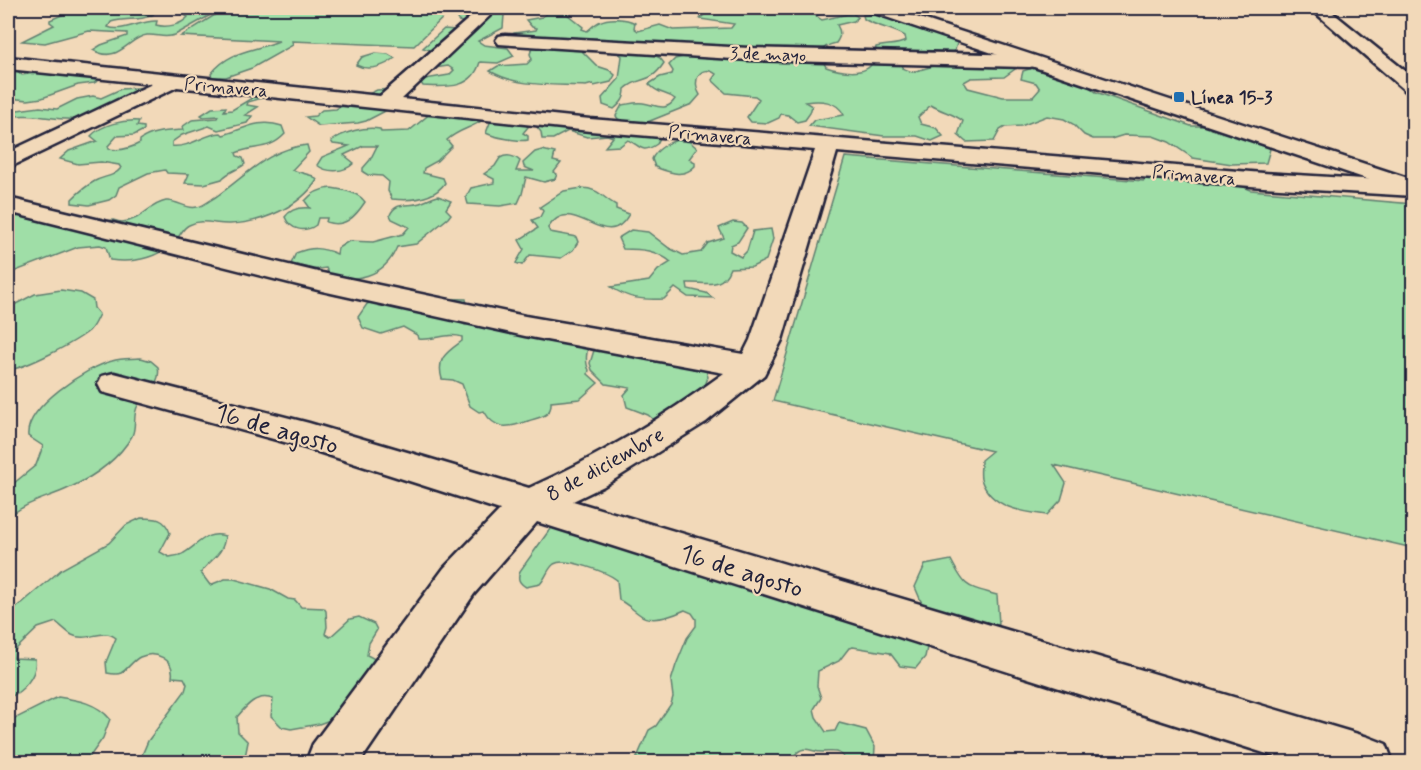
<svg xmlns="http://www.w3.org/2000/svg" width="1421" height="770" font-family="Mynerve,sans-serif">
	<rect width="100%" height="100%" fill="#f2d9b9"/>
	<filter id="ink" filterUnits="userSpaceOnUse"><feTurbulence type="fractalNoise" baseFrequency=".0167" numOctaves="2"/><feDisplacementMap in="SourceGraphic" scale="12" xChannelSelector="R" yChannelSelector="G"/><feConvolveMatrix kernelMatrix="1 2 1 2 8 2 1 2 1" color-interpolation-filters="sRGB"/></filter>
	<g filter="url(#ink)">
		<path fill="#9fdea7" stroke="#608071" stroke-width="1.5" d="M78,8h74l-8,4 3,3 7,-1c-14,8 -28,3 -43,8l-3,5c14,6 33,-7 49,-6l-1,4c11,3 25,0 32,-8l-7,-4 14,-5h-3h31l-48,27c-11,4 -18,-1 -28,0 -19,2 -28,30 -54,15l8,-5 26,-9v-3l-38,-2 -44,12 -23,-2 32,-16 -4,-3v-2z
			M226,8h227l-39,38 -122,-5 1,4 -41,23 -26,9h-14l-1,-3c18,-24 44,-23 68,-33l-98,-5z
			M463,8h48l-7,7 -1,13 -25,13 6,4 24,3 6,8 -16,7 -18,-1c-8,28 -34,25 -57,24l-4,-6 30,-5 5,-5 -6,-4 -14,2 3,-16 -14,-4 21,-19 12,1 11,-7 -9,-2 2,-11z
			M560,8h49l-42,6 16,13 -1,2 5,2c4,-3 8,-7 12,-9 10,-5 27,-4 36,1l-1,5 4,3 22,-6 13,5 58,-2 3,-4 -34,-5c3,-4 6,-7 11,-10 7,-3 35,-2 42,2l78,-3 -15,8 6,4 30,-7 6,4 -4,4 -17,4c4,7 4,11 -1,18 -17,4 -18,10 -10,24 12,4 40,10 47,-5 2,-4 2,-11 3,-15 10,-3 20,-1 30,-6l-1,-5c-13,-8 -28,-9 -41,-17l-1,-4 22,-1 23,5 3,8 47,13 -3,10 -6,4 -44,8 -3,6 10,4 22,-6 26,-2 8,-11 27,-2 21,6 2,10 -14,10 -33,1 -7,4 4,6 35,9h30l7,-8 -4,-6 -15,-4 2,-8 12,-4 41,10 20,15 95,34h32l44,15 3,8 -4,14 -34,1 -39,-6 -24,-16 -16,-6 -29,-1 -13,4h-18l-9,-4 -11,-11 -9,-5 -17,-3 -26,10 -16,1 -5,3 -6,11 -28,1 -8,-7 5,-14c-10,-8 -21,-9 -32,-16l-13,12 3,7 15,4 7,8 -11,5 -15,-5h-33l-75,-10 5,-6 30,-5c-7,-15 -24,-15 -39,-13l7,4 -2,7 -5,7 -8,2 -9,-7 -7,-1 -2,4 -11,5 -17,-1 -4,-5 12,-18 -4,-3 -29,-3 -14,-13 4,-6c-16,-11 -25,7 -16,21l-8,9 -47,19c-10,2 -18,0 -27,-4l-2,-3 6,-11c7,-1 14,-3 21,-2 13,2 23,10 32,-4 -10,-8 -15,-3 -26,-15l11,-7 12,-3 1,-3 -4,-6 6,-6 17,-4 -47,-5 15,8 4,5c-15,23 -24,12 -39,26 0,10 -4,14 -11,20l-11,-4 -1,-7 17,-19 3,-23c-10,-9 -27,-9 -40,-5l15,15 12,4 6,5 -4,7 -17,4 -1,-2 -7,2c-30,-2 -68,2 -96,-15l8,-5 29,-2 5,-5 -2,-5 3,-9 -26,-8 7,-4 22,-3 1,-2 -5,-1 -6,-7 16,-3 11,-8z
			M375,53l13,1 7,4c-10,8 -26,14 -39,7l6,-8z
			M8,63l14,12 35,-5 48,7 -11,6 -16,2 -36,13 -14,2 -20,-2z
			M149,87c-18,8 -54,30 -72,32 -24,2 -45,-7 -69,-2v-16l2,2 -2,3 2,5 30,-4 17,2 20,-10 16,-3 8,2 20,-9z
			M394,89l1,17 -29,15 -8,2 -39,3 -13,-9 9,-1 7,-6 14,-1 41,-19z
			M253,94l16,2 -21,6 -1,3 11,2 -13,8 7,1 -5,7 -29,7 -9,-4 -27,9 -10,7v4c18,2 32,-12 49,-13l2,2c21,-6 36,-17 59,-9l3,8c-16,17 -30,11 -49,19l1,3 6,2 2,6c-7,6 -18,8 -23,15l-18,5 -19,-1 4,-9 -22,-1 -2,-3 -17,3 -29,14 -3,8 -7,5 -20,5 -17,-2v-4c7,-7 14,-13 23,-18 9,-5 19,-4 26,-13l-2,-3 -18,-3 -23,2 -18,-5 9,-8 28,-10 -6,-5c11,-12 32,-16 48,-15l-2,5 7,1v3l-10,5 -17,1 -9,10 1,3c10,2 22,-1 31,-6v-3c12,-9 28,-9 43,-10l-1,-3 10,-7 25,-2 1,-2 -14,1 -3,-2 11,-7 14,-1 -2,4 8,-1 20,-12z
			M456,104h7l23,14c-13,10 -27,11 -39,22l5,6 -15,15 -13,7 -1,5 20,5 2,5c-12,17 -34,18 -53,16l-4,-8 1,-9 -7,-6 -14,-1 -5,-3v-4l7,-8 7,-14h-14l-19,9 10,8c-10,10 -27,10 -37,2l5,-8 27,-11 -16,-2 -2,-3c13,-9 34,-15 49,-12l1,3 28,-1 22,-18z
			M491,120l34,4 3,3 -5,6 5,3v4c-8,2 -35,-3 -42,-7z
			M541,123l120,13 -4,8c-16,11 -17,1 -29,-4l-8,6 -15,1 8,-10 -6,-2 -20,2 -19,-6 -15,8h-11l-1,-7 -5,-6z
			M677,140l13,2 7,6 -8,11 6,3v4c-12,13 -26,6 -40,1l-3,-8c4,-9 15,-16 25,-19z
			M307,145l2,7 -17,18 21,6 4,4c-17,27 -56,43 -87,44 -14,1 -27,-6 -41,1 -7,3 -9,12 -15,17 -18,17 -40,21 -64,18l-4,-13 -6,-2 -22,2 -70,27v-54c17,-6 34,-14 53,-11 10,2 19,13 29,14 8,1 16,-3 23,-3 3,1 6,2 9,2 18,0 27,-18 44,-21 12,-1 20,9 31,6 7,-1 13,-7 20,-11 30,-21 51,-47 90,-51z
			M542,150l13,3 -2,8 8,2 -7,9 3,2 -2,5 -11,3 -18,-5 -4,17 -4,9 -18,3 -32,-2 -2,-7 5,-9 23,-5v-4l-10,-5 11,-8 5,-8c7,-4 15,-2 20,3l-4,10h18l-10,-4 -1,-4 12,-11z
			M845,157l299,24 2,-5 93,9 12,5 162,14v344l-359,-83 12,18 -5,17 -14,15c-24,-3 -57,-7 -66,-36 -1,-5 0,-13 0,-19l11,-9 -219,-50z
			M331,188c12,2 27,4 34,14 -10,15 -20,26 -39,20l1,-4h-9l-2,7c-11,8 -26,5 -31,-8 6,-9 15,-10 25,-9l-5,-7c7,-9 15,-12 26,-13z
			M582,188c16,0 21,10 34,17v4l13,5c-23,43 -57,-25 -81,14l2,4 26,5 2,5 -5,8 -12,8 -31,-3 -8,10 -6,-2 8,-14 -5,-9 19,-12 -6,-8 8,-3 3,-6 -3,-4 24,-16z
			M438,196l13,5 -5,8 5,5 -3,4 -32,26 -19,3c-13,32 -42,34 -72,30l3,-5 -2,-4 -15,2 -20,-6 5,-11c16,-6 25,-6 41,1l1,-6 11,-7 24,1 30,-8 6,-7 -17,-8 -2,-4c6,-14 18,-8 30,-12 6,-2 11,-5 18,-7z
			M733,222l9,1 5,5 -9,14 -7,3 -1,6 11,6 6,-6 6,-20 18,-2 2,10 -7,21 -14,7 -22,1c-8,22 -24,14 -43,15l1,6 18,4 7,5 -25,-1 -13,-9 -11,11c-21,1 -36,0 -53,-12l38,-6 9,-11 13,-8c-15,-12 -29,-13 -48,-13l-5,-11 13,-8 17,2 21,16 14,7 18,-3 7,-9 16,-5 -5,-10z
			M61,290l20,3 12,7 1,8 5,6c-3,6 -5,12 -10,17 -15,12 -63,37 -81,39v-62l27,-14z
			M386,297l80,2 1,6 -14,13 12,7 22,-3 103,20c-4,8 -5,21 -1,28l-1,4 10,9 -18,16 -29,3c1,15 -12,15 -23,19 -19,7 -33,10 -44,-10l-5,1 -9,-6 -8,-22 -9,-4 -11,-1c-6,-21 5,-27 20,-38v-4c-13,-5 -29,4 -44,2l-1,-4 -14,-8 -22,7 -18,-6 -5,-11 9,-13z
			M624,333l26,3 44,29 -1,4 13,1 2,7 -3,9 -4,2v6l-45,28 -8,-7 -21,-8 -3,-12 6,-7 -24,-4 -14,-14 -2,-7 5,-16z
			M141,358l10,3 7,6c4,17 -12,24 -20,38 -6,11 -1,20 -6,31 -14,24 -39,41 -63,52 -21,10 -44,14 -61,30v-30l28,-23 7,-19 -15,-10c-3,-29 59,-69 84,-75 10,-3 19,-2 29,-3z
			M141,518c15,0 24,0 29,15l-10,19 9,5c4,-1 11,-1 15,-4 14,-8 22,-23 41,-17 -2,21 -15,22 -24,37l9,12 15,-6h9l36,10 18,10 7,1 6,7 23,1 2,3 1,16 -2,7 5,3 20,-18 9,-2 15,7 3,6 -8,13 -2,12 6,3 6,14 -33,42 -27,10 -28,5 -9,-2 -11,-11 2,-17c-16,-6 -26,6 -36,18l1,15 10,10 -4,20h-105l9,-21 37,-50 2,-7 -3,-6 -12,-1c3,-18 -17,-27 -32,-20 -8,4 -12,12 -19,16 -4,2 -9,1 -14,0l-1,-11 10,-24c-13,-11 -29,5 -44,-3 -5,-3 -11,-9 -16,-13l-18,6 -23,22 -1,8 21,1c3,17 -13,33 -27,39v-83l54,-46 47,-26 17,-18z
			M553,525l33,11 10,6 332,101 -3,14 -9,11 -16,-2 -10,-13 -37,-6 -4,1 -10,13 -21,10 -1,15 4,12 -7,11 2,8 10,15 9,-1 4,-8 27,7 9,17 -1,15h-28c-5,-13 -12,-10 -24,-10 -11,0 -18,-8 -27,3l1,7h-161l14,-32 7,-4 15,-22 2,-7 -2,-16 5,-16 11,-27 9,-12v-7l-4,-6 -7,-3c-13,6 -34,14 -46,4 -7,-5 -12,-10 -20,-14l-2,-20c-10,-8 -51,-23 -63,-16 -6,4 -8,14 -14,20l-14,3c-7,-4 -9,-8 -6,-16z
			M951,560c15,29 15,26 46,35l2,29 -18,19 -55,-30 -11,-26 10,-22z
			M58,697c20,3 39,6 52,22l-7,19 -17,24h-78v-35l8,-9z"/>
		<g fill="none" stroke-linecap="round" stroke-linejoin="round">
			<g stroke="#22223b" stroke-width="5">
				<path id="minor" d="M481,8h17l-96,91 188,20 673,54 151,9v14l-151,-9 -426,-35 -55,188 -18,35 -58,47 -102,64 -31,15 795,236 18,7 7,18h-101l-755,-240 -63,72 -114,168h-54l7,-18 131,-176 56,-58 -194,-62 -204,-56 -4,-8 4,-8 12,-3 195,50 220,65c69,-31 134,-70 195,-115l-199,-37 -203,-45 -314,-79v-14l314,75 203,43 218,38 7,-14 65,-190 -225,-19 -413,-44 -169,81v-16l144,-68 -144,-15v-12l372,39z
					M1310,8h17l87,70v16l-7,-2z
					M505,35l244,13 281,7 7,2 2,4 -2,4 -7,2 -281,-7 -250,-16 -3,-4 3,-4z"/>
			</g>
			<g stroke="#22223b" stroke-width="5">
				<path id="secondary" d="M866,8h23l525,172v15l-546,-184z"/>
			</g>
			<use href="#minor" fill="#f2d9b9" fill-rule="evenodd"/>
			<use href="#secondary" fill="#f2d9b9" fill-rule="evenodd"/>
		</g>
	</g>
	<rect fill="#1f6fb2" stroke="#f2d9b9" stroke-width="2" x="1173" y="91" width="12" height="12" rx="3"/>
	<g text-anchor="middle" stroke-width="4.5" stroke-linejoin="round" paint-order="stroke">
		<g font-size="18" fill="#22223b" stroke="#f2d9b9">
			<text transform="translate(768 54) rotate(2)" y="6">3 de mayo</text>
			<text transform="translate(226 87) rotate(5)" y="6">Primavera</text>
			<text transform="translate(710 135) rotate(5)" y="6">Primavera</text>
			<text transform="translate(1194 175) rotate(5)" y="6">Primavera</text>
		</g>
		<g font-size="18" font-weight="bold" fill="#22223b" stroke="#f2d9b9" text-anchor="start">
			<text x="1191" y="103">Línea 15-3</text>
		</g>
		<g font-size="21" fill="#22223b" stroke="#f2d9b9">
			<text transform="translate(605 464) rotate(-29)" y="7">8 de diciembre</text>
		</g>
		<g font-size="26" fill="#22223b" stroke="#f2d9b9">
			<text transform="translate(277 428) rotate(16)" y="9">16 de agosto</text>
			<text transform="translate(742 570) rotate(17)" y="9">16 de agosto</text>
		</g>
	</g>
	<rect width="1421" height="770" fill="none" stroke="#f2d9b9" stroke-width="30"/>
	<rect x="15" y="15" width="1391" height="740" fill="none" stroke="#22223b" stroke-width="2" filter="url(#ink)"/>
</svg>
